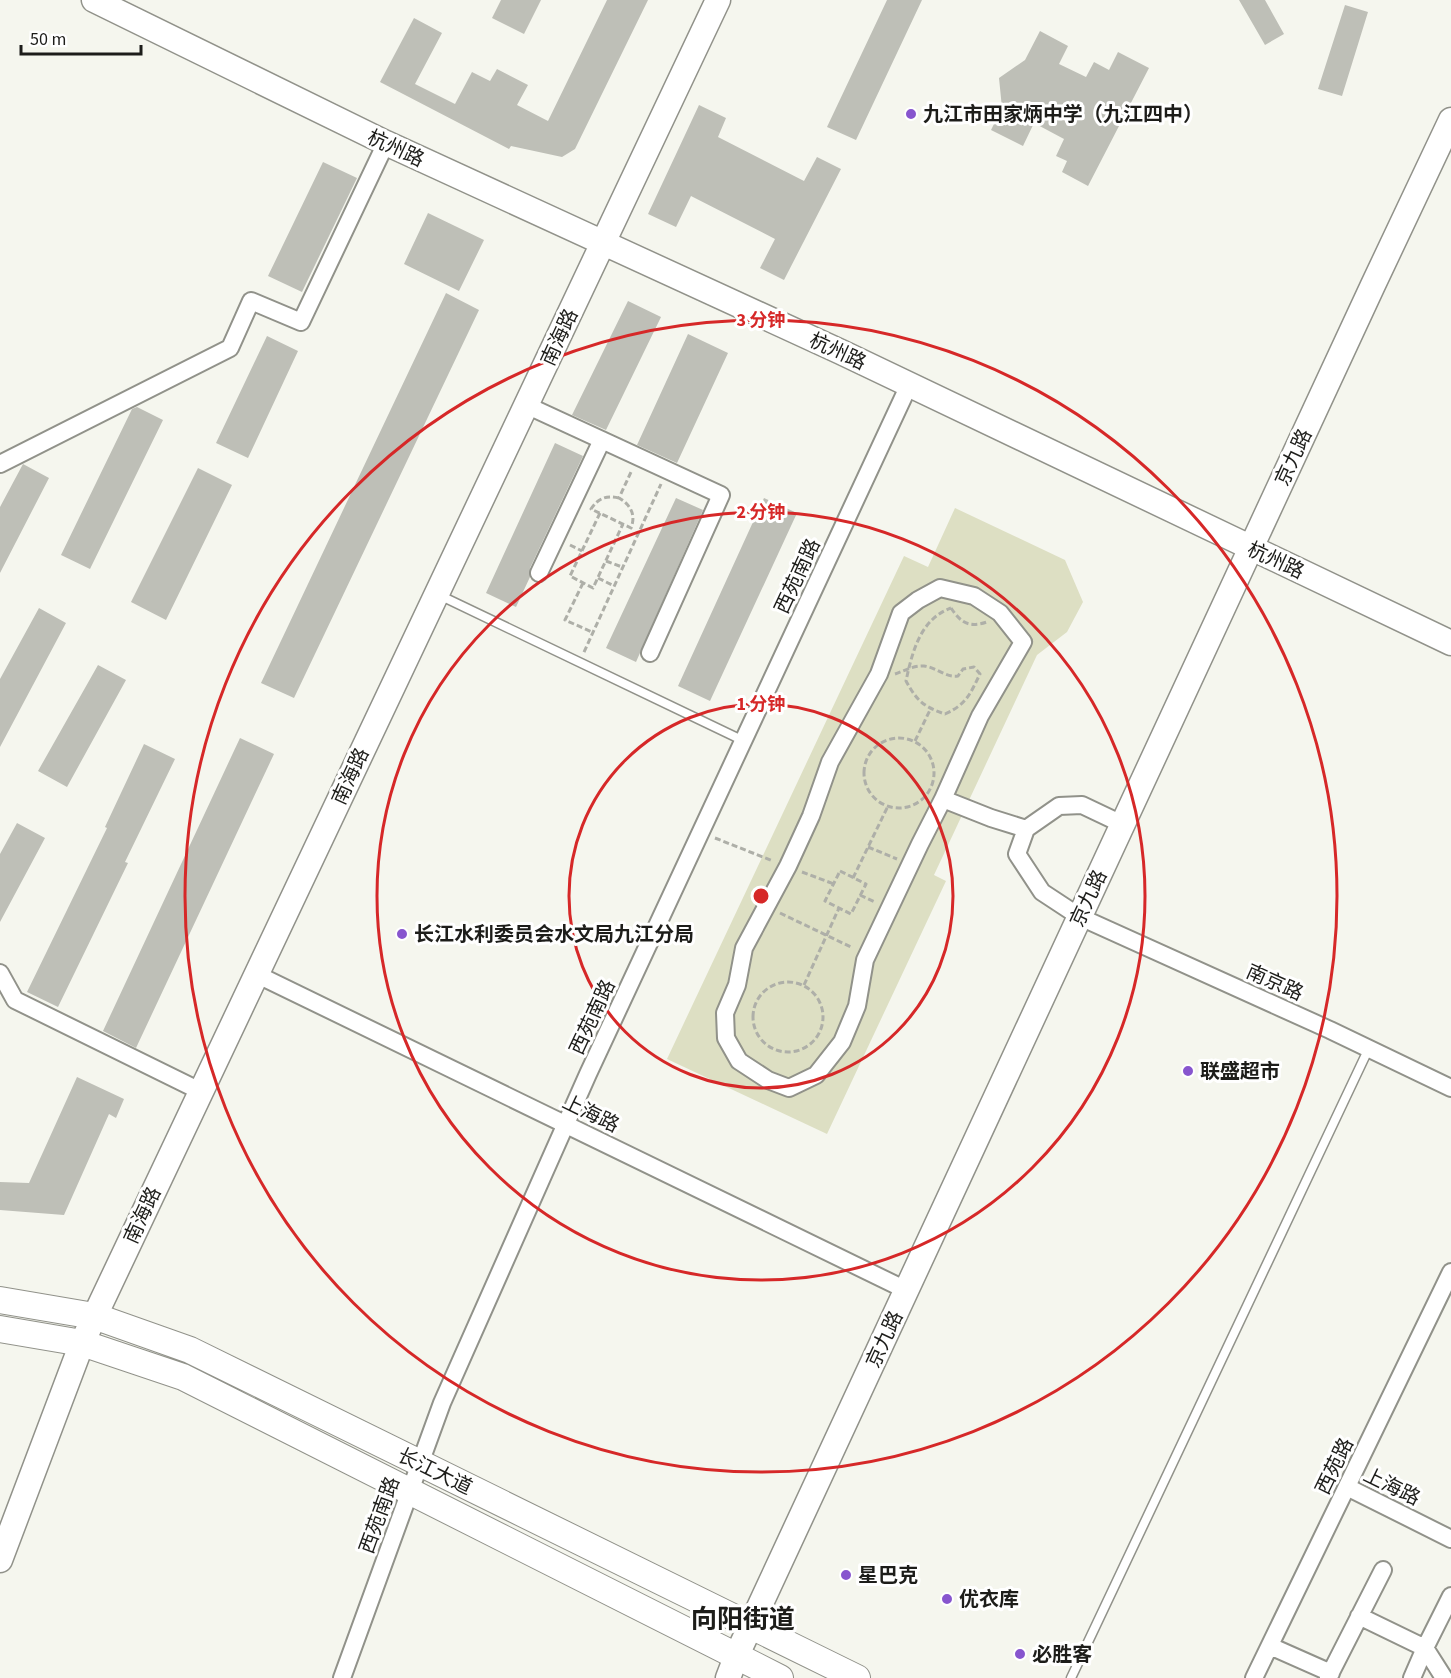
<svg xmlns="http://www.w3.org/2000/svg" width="1451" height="1678" font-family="'Source Sans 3','Noto Sans SC',sans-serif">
	<rect width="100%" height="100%" fill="#f5f6ee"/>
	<path fill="#dddfc3" d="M955,508l110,52 18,42 -16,30 -30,23 -103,220 12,6 -119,253 -160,-75 237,-503 24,11z"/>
	<path fill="#bebfb7" d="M501,0h40l-17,34 -32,-16z
		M607,0h41l-73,149 -13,8 -51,-11 -2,3 -129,-67 34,-64 28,15 -27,51 40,20 17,-32 18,9 7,-12 31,16 -11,20 31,16z
		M887,0h35l-66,140 -29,-13z
		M1239,0h26l19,34 -19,11z
		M1345,5l23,7 -26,84 -24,-7z
		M1040,31l28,15 -9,18 27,13 8,-15 15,8 9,-18 31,16 -61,118 -26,-14 5,-11 -11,-5 8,-17 -30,-16 -11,23 -32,-16 11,-22 -3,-30 26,-18z
		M699,105l27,13 -8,19 86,44 13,-24 24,12 -57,111 -24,-12 15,-29 -84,-43 -15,31 -28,-13z
		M323,162l34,16 -55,114 -34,-16z
		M428,213l56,27 -25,51 -55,-27z
		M446,293l33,17 -185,388 -33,-15z
		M628,301l33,16 -55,113 -34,-15z
		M688,334l40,19 -51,110 -40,-18z
		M267,336l31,15 -50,107 -32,-15z
		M137,407l26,13 -73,149 -29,-14 71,-146z
		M555,443l28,13 -53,112v9l-14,30 -30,-14z
		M23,464l26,14 -49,95v-66z
		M198,468l34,17 -66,135 -35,-18z
		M676,498l27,12 -67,152 -30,-14z
		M764,498l33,15 -87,188 -32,-15z
		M39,608l27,15 -66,124v-68z
		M98,665l28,15 -59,107 -29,-16z
		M240,738l34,16 -138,294 -33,-17z
		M144,744l31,15 -50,103 3,1 -70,144 -31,-15 80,-164 -2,-1z
		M17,823l28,15 -45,84v-68z
		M77,1077l47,22 -8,19 -7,-4 -45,101 -64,-5v-28l29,1z"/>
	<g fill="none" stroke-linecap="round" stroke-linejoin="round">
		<g stroke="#91928a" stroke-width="11">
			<path id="lane" d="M437,594l307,147
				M1071,1678l298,-630"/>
		</g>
		<g stroke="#91928a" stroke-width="20">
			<path id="street" d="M526,405l195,90 -71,158
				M0,464l230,-116 21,-47 50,21 85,-179
				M539,573l63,-133
				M943,799l-23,45 -55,116 -8,46 -15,36 -26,33 -27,13 -21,-8 -29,-19 -13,-23 -1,-25 12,-28 7,-37 44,-82 23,-50 19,-54 49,-88 22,-61 17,-13 22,-12 34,8 26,17 23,29 -43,74 -37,83 48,19 35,11 33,-23 23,-1 40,19
				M1026,829l-9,25 25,38 38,25 250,113 121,58
				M0,973l15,27 185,91
				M256,974l650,316
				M1347,1487l104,52
				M1359,1616l66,32 19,30
				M1270,1646l61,27
				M342,1678l100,-275 146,-329 321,-689
				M1254,1678l197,-406
				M1328,1678l55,-108
				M1412,1678l13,-30 26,-52"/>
		</g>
		<g stroke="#91928a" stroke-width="27">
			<path id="secondary" d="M94,0l292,143 455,209 610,291
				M0,1560l82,-217 636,-1343
				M728,1678l8,-21 637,-1372 78,-165"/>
		</g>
		<g stroke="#91928a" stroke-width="28">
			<path id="primary" d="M0,1300l94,16 96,34 667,328
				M0,1329l82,14 101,34 597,301"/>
		</g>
		<path stroke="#aeafa8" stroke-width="3" stroke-dasharray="6 3" stroke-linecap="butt" d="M619,498c-12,-3 -21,0 -28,11l40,19c5,-13 0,-23 -12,-30l12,-26
			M600,513l-30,63 23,12 30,-64
			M570,545l12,6
			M606,561l16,6
			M598,578l16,8
			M583,583l-18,37 27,12
			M951,608c10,15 18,20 36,14
			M584,652l77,-168
			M895,674c9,-3 19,-9 29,-8 12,1 22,12 34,10l5,-7 11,-2 6,7c-10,20 -13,30 -35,40 -21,-7 -28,-13 -39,-33 6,-28 14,-62 45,-73
			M864 773a35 35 0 1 1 70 0a35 35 0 1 1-70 0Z
			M915,741l15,-31
			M715,838l58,23
			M868,847l29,12
			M840,871l26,13 -15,30 -26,-13z
			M802,872l32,12
			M853,878l35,-72
			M860,895l15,7
			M780,913l73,35
			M753 1017a35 35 0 1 1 70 0a35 35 0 1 1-70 0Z
			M804,985l35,-77"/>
		<use href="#lane" stroke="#fff" stroke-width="8"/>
		<use href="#street" stroke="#fff" stroke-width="16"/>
		<use href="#secondary" stroke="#fff" stroke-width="24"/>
		<use href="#primary" stroke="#fff" stroke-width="26"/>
	</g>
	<g fill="none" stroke="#d62828" stroke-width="3">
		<circle cx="761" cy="896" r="192"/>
		<circle cx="761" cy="896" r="384"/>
		<circle cx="761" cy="896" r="576"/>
	</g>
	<g fill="#8755ce" stroke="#fff" stroke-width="2">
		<circle cx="911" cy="114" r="6"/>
		<circle cx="402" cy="934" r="6"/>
		<circle cx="1188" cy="1071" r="6"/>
		<circle cx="846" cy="1575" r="6"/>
		<circle cx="947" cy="1599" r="6"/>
		<circle cx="1020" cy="1654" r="6"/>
	</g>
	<g text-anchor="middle" stroke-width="6" stroke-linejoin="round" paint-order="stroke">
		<g font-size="20" font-weight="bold" fill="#1d1d1a" stroke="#fff" text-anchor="start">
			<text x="923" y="121">九江市田家炳中学（九江四中）</text>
			<text x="414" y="941">长江水利委员会水文局九江分局</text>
			<text x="1200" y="1078">联盛超市</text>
			<text x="858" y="1582">星巴克</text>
			<text x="959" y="1606">优衣库</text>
			<text x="1032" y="1661">必胜客</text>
		</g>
		<g font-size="20" fill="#1d1d1a" stroke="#fff">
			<text transform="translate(396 148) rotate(25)" y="7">杭州路</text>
			<text transform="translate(559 337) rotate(-65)" y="7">南海路</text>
			<text transform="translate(838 351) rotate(25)" y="7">杭州路</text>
			<text transform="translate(1293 457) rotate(-65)" y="7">京九路</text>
			<text transform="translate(1276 560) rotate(25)" y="7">杭州路</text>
			<text transform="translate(797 576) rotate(-65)" y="7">西苑南路</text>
			<text transform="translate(350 776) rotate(-65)" y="7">南海路</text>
			<text transform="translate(1088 898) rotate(-65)" y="7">京九路</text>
			<text transform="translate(1275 982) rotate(24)" y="7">南京路</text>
			<text transform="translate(592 1017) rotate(-65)" y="7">西苑南路</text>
			<text transform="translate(591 1113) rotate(26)" y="7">上海路</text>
			<text transform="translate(142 1215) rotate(-65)" y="7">南海路</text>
			<text transform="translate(884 1339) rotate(-65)" y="7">京九路</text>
			<text transform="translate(1334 1466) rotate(-64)" y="7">西苑路</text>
			<text transform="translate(435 1471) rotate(26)" y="7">长江大道</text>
			<text transform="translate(1392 1486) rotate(26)" y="7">上海路</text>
			<text transform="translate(379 1515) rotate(-70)" y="7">西苑南路</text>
		</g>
		<g font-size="26" font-weight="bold" fill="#1d1d1a" stroke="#fff">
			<text x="743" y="1628">向阳街道</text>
		</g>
	</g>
	<circle cx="761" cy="896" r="9" fill="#d62828" stroke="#fff" stroke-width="3"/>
	<g font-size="18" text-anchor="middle" font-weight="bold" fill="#d62828" stroke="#fff" stroke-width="6" stroke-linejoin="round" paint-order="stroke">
		<text x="761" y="326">3 分钟</text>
		<text x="761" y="518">2 分钟</text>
		<text x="761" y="710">1 分钟</text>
	</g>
	<path d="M21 45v9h120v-9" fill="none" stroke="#1d1d1a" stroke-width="3"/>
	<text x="30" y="45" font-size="18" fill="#1d1d1a" stroke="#ffffff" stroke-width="4.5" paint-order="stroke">50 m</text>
</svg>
